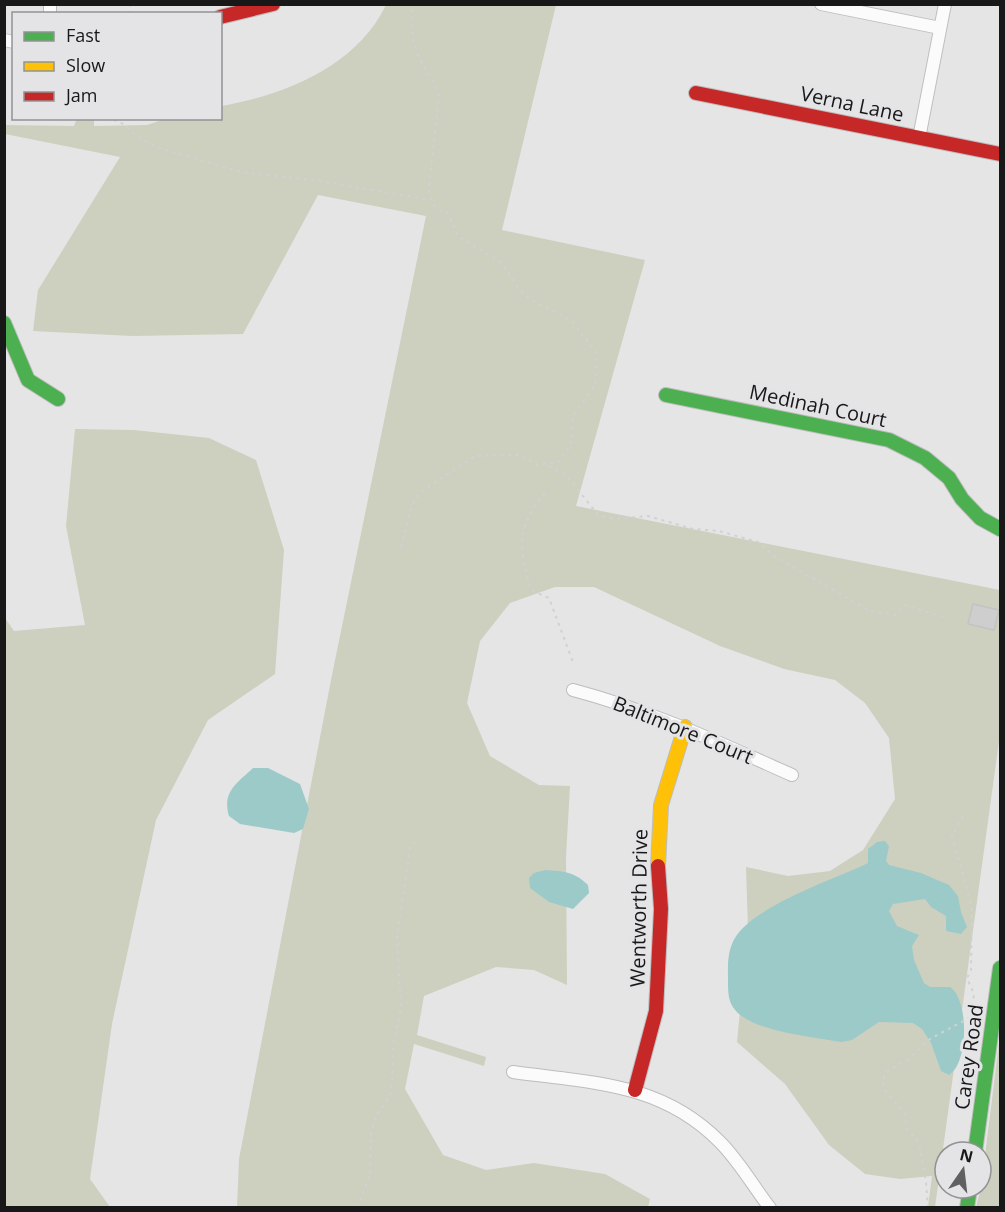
<svg xmlns="http://www.w3.org/2000/svg" width="1005" height="1212" font-family="'Open Sans',sans-serif">
	<rect width="100%" height="100%" fill="#e5e5e6"/>
	<path fill="#cdd0bf" d="M386,5h170l-54,225 143,30 -69,246 424,84v144l-65,473h-7l4,-31 -32,3 -35,-5 -36,-29 -44,-61 -48,-42 11,-113 -2,-62 42,9 42,-5 33,-21 32,-51 -6,-61 -24,-35 -30,-23 -51,-11 -64,-23 -126,-59h-39l-45,16 -30,38 -13,62 23,53 49,29 31,1 -4,71 1,128 -33,-15 -38,-3 -72,29 -7,39 69,22 -2,9 -70,-22 -9,45 38,66 43,15 48,-7 71,11 45,25 -2,8h-411l2,-48 93,-484 94,-459 -108,-21 -75,139 -111,2 -99,-5 5,-41 82,-133 -115,-23 -1,-9 70,1 3,-8 17,1v7l53,-1 18,-6 55,-1 1,-12c63,-11 135,-39 165,-101z
		M75,429l59,1 75,8 47,22 28,90 -9,124 -67,46 -52,100 -44,204 -22,155 20,28h-105v-589l9,13 71,-6 -19,-99z
		M1000,1035v172h-24l5,-19z"/>
	<path fill="#9ccac9" d="M253,768h15l32,16 9,25 -6,20 -9,4 -54,-9 -11,-8c-7,-24 7,-32 24,-48z
		M885,841l4,5 -3,15 3,4 32,8 28,12 9,11 3,16 6,15 -6,7 -15,-3v-15l-15,-9 -6,-8 -32,5 -4,7 8,15 22,9 -7,11 2,14 10,23 6,4h20c19,12 19,76 -1,88l-8,-4 -10,-28 -9,-14 -9,-6 -34,-1 -27,18 -11,2c-27,-5 -86,-10 -105,-31 -8,-8 -8,-19 -8,-30 0,-12 -1,-25 4,-37 13,-36 104,-65 136,-81v-14l9,-7z
		M545,870c18,1 30,2 43,15l1,8 -16,16 -24,-7 -19,-14 -1,-10 5,-5z"/>
	<path fill="#cfcecf" stroke="#c3c3c3" stroke-width="1.5" d="M973,604l26,6 -5,20 -26,-6z"/>
	<g fill="none" stroke-linecap="round" stroke-linejoin="round">
		<g stroke="#bdbdbe" stroke-width="14">
			<path id="street" d="M821,4l119,24
				M50,14v-10
				M4,40l10,2
				M919,138l26,-134
				M573,690c76,20 147,53 219,85
				M513,1072c78,11 148,10 207,70 19,19 33,44 50,66"/>
		</g>
		<g stroke="#bdbdbe" stroke-width="16">
			<path id="fast" d="M4,323l24,57 30,19
				M666,395l223,45 36,18 24,20 13,21 18,19 20,11
				M975,1152l25,-184
				M967,1208l3,-20"/>
		</g>
		<g stroke="#bdbdbe" stroke-width="16">
			<path id="slow" d="M658,866l3,-61 24,-78"/>
		</g>
		<g stroke="#bdbdbe" stroke-width="16">
			<path id="jam" d="M220,17l53,-13
				M696,93l304,61
				M635,1090l21,-79 5,-102 -3,-43"/>
		</g>
		<path stroke="#d1d1d2" stroke-width="2" stroke-dasharray="3 4.5" stroke-linecap="butt" d="M130,14v-10
			M99,118l20,3 22,18 18,9 82,24 79,9 110,19
			M549,466l18,10 31,39 17,4 33,-3 45,13 26,2 39,11 16,14 96,55 25,4 10,-10 42,13
			M545,493c-29,33 -26,54 -15,94l3,4 16,7 25,67
			M401,547l11,-42 6,-11 57,-38 44,-1 19,10 22,-4 11,-17 2,-27 22,-32 2,-31 -25,-33 -42,-22 -11,-10 -17,-26 -44,-27 -10,-23c-14,-4 -18,-11 -19,-25l10,-93c-4,-13 -12,-21 -18,-34 -9,-17 -11,-37 -8,-57
			M358,1208l12,-34 1,-42 5,-16 14,-20 2,-12 1,-39 8,-36 -4,-71 13,-90 5,-7
			M928,1208l-2,-26 -7,-39 -12,-14 -3,-17 -21,-24 1,-11 4,-6 19,-11 23,-21 41,-22 3,-23 -7,-16 4,-8 1,-62 -20,-72 11,-20"/>
		<use href="#street" stroke="#fbfbfb" stroke-width="12"/>
		<use href="#fast" stroke="#4caf50" stroke-width="14"/>
		<use href="#slow" stroke="#ffc107" stroke-width="14"/>
		<use href="#jam" stroke="#c62828" stroke-width="14"/>
	</g>
	<g text-anchor="middle" stroke-width="6" stroke-linejoin="round" paint-order="stroke">
		<g font-size="20" fill="#181819" stroke="#e4e4e7">
			<text transform="translate(852 104) rotate(12)" y="7">Verna Lane</text>
			<text transform="translate(818 406) rotate(12)" y="7">Medinah Court</text>
			<text transform="translate(683 730) rotate(22)" y="7">Baltimore Court</text>
			<text transform="translate(639 908) rotate(-89)" y="7">Wentworth Drive</text>
			<text transform="translate(969 1057) rotate(-82)" y="7">Carey Road</text>
		</g>
	</g>
	<rect width="1005" height="1212" fill="none" stroke="#181819" stroke-width="12"/>
	<rect x="12" y="12" width="210" height="108" fill="#e4e4e7" stroke="#929295" stroke-width="1.5"/>
	<rect x="24" y="32" width="30" height="9" fill="#4caf50" stroke="#929295" stroke-width="1.5"/>
	<text x="66" y="42" font-size="18" fill="#181819">Fast</text>
	<rect x="24" y="62" width="30" height="9" fill="#ffc107" stroke="#929295" stroke-width="1.5"/>
	<text x="66" y="72" font-size="18" fill="#181819">Slow</text>
	<rect x="24" y="92" width="30" height="9" fill="#c62828" stroke="#929295" stroke-width="1.5"/>
	<text x="66" y="102" font-size="18" fill="#181819">Jam</text>
	<g transform="translate(963 1170) rotate(14)"><circle r="28" fill="#e4e4e7" stroke="#929295" stroke-width="1.5"/>
	<path d="M0-4.5L10 22L0 15L-10 22Z" fill="#606061"/>
	<text y="-9" font-size="16" font-weight="bold" text-anchor="middle" fill="#181819">N</text>
	</g>
</svg>
